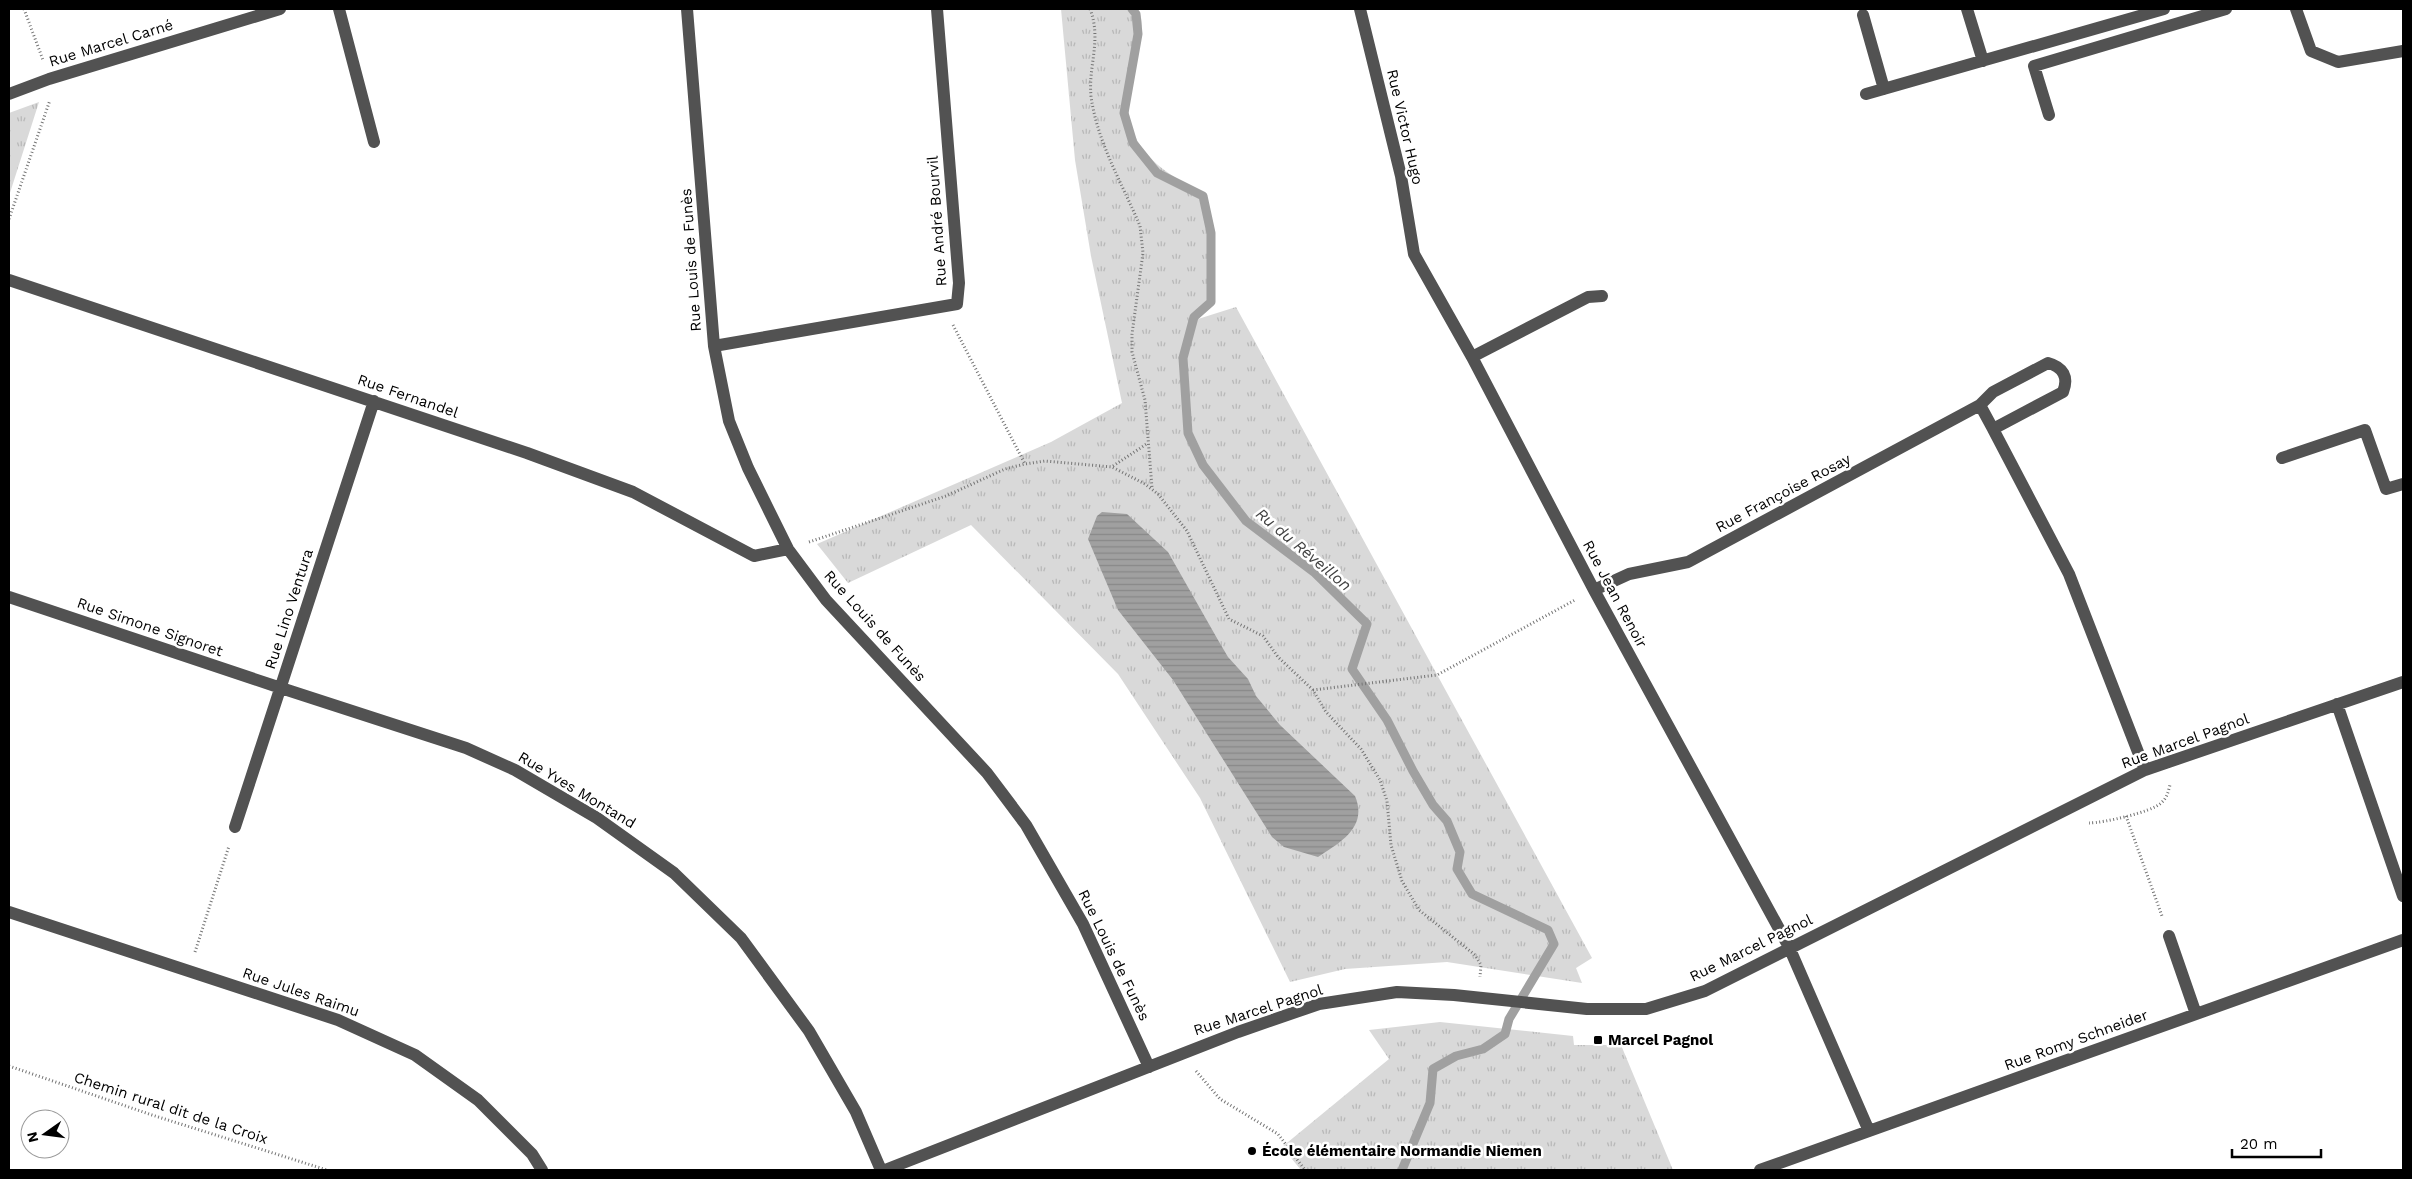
<svg xmlns="http://www.w3.org/2000/svg" width="2412" height="1179" font-family="'Work Sans',sans-serif">
	<defs>
		<pattern id="park-tufts" width="24" height="20" patternUnits="userSpaceOnUse" patternTransform="scale(1.25)"><rect width="24" height="20" fill="#d9d9d9"/><path d="M3 7l-1-3M5 7V3M7 7l1-3M15 17l-1-3M17 17v-4M19 17l1-3" fill="none" stroke="#b8b8b8"/></pattern>
		<pattern id="water-rules" width="6" height="5" patternUnits="userSpaceOnUse" patternTransform="scale(1.25)"><rect width="6" height="5" fill="#a0a0a0"/><path d="M0 2.5h6" fill="none" stroke="#888"/></pattern>
	</defs>
	<rect width="100%" height="100%" fill="#fff"/>
	<path fill="url(#park-tufts)" d="M1061,9h76c7,9 5,22 3,33 -2,16 -13,59 -11,73 5,42 43,61 76,80l8,42v68l-15,14 38,-12 356,651 -16,10 6,15 -135,-21 -102,7 -55,13 -90,-184 -82,-124 -147,-149 -123,58 -31,-39 234,-102 71,-39 -31,-147 -16,-96z
		M39,102l-30,94v-83z
		M1440,1022l133,14 1,9h47l52,125h-372l-19,-23 107,-88 -20,-29z"/>
	<path fill="url(#water-rules)" d="M1102,512l25,2 41,38 50,88 10,17 20,22 8,17 24,29 75,71c13,31 -14,46 -37,61l-34,-10 -12,-10 -99,-157 -55,-70 -30,-71 9,-23z"/>
	<g fill="none" stroke-linecap="round" stroke-linejoin="round">
		<path stroke="#a0a0a0" stroke-width="9" d="M1132,9l4,5 2,20 -14,79 9,30 24,30 46,23 8,37v69l-17,15 -11,41 5,75 15,32 43,56 69,52 52,51 -15,45 35,51 26,51 20,34 14,16 13,31 -3,17 15,25 76,36 6,14 -45,75 -4,15 -22,15 -27,7 -23,13 -3,34 -28,67"/>
		<path stroke="#747474" stroke-width="3" stroke-dasharray="1 2.5" stroke-linecap="butt" d="M24,9l19,51
			M1090,9c12,31 -2,57 1,87 6,46 31,87 49,130l3,27 -11,81v18l13,48 7,88
			M9,219l41,-119
			M953,325l72,139
			M1113,466l35,-23
			M809,542l137,-46 59,-27 20,-5 20,-3 67,6 33,17 13,10 29,37 42,88 34,17 15,21 35,33 13,22 35,37 19,31 7,21 4,44 11,36 17,29 56,45 6,10 -1,12
			M1313,690l124,-15 138,-75
			M2126,816l36,100
			M2089,823c14,0 63,-11 72,-20 6,-5 7,-11 9,-18
			M195,952l34,-106
			M9,1066l143,49 175,55
			M1196,1071l24,28 58,35 27,36"/>
		<path stroke="#525252" stroke-width="12" d="M339,9l35,133
			M687,9l27,337 15,75 19,47 40,81 38,51 161,173 39,52 57,99 66,143
			M1360,9l41,167 13,78 58,103 122,233 195,357 80,184
			M1967,9l16,52
			M2296,9l15,42 27,11 65,-11
			M1863,15l21,74
			M9,94l40,-15 231,-70
			M1866,94l298,-85
			M2049,115l-15,-49 192,-57
			M9,280l518,173 106,39 121,64 34,-7
			M714,346l243,-42 2,-21 -22,-274
			M1472,357l116,-60 14,-1
			M1993,429l-13,-24 13,-13 55,-29c15,4 21,14 15,29l-70,37 76,145 76,196
			M2282,458l83,-28 21,59 17,-5
			M1594,590l35,-16 59,-12 292,-157
			M9,597l272,91 185,60 49,22 82,48 77,55 67,65 68,93 47,81 25,58
			M2337,704l66,192
			M235,827l139,-426
			M9,912l329,108 77,35 63,45 54,54 10,16
			M2169,936l27,78
			M885,1170l353,-138 81,-28 78,-12 57,3 133,14h59l59,-18 440,-221 258,-88
			M1760,1170l643,-230"/>
	</g>
	<g fill="#000" stroke="#fff" stroke-width="2">
		<rect x="1593" y="1035" width="10" height="10" rx="2.5"/>
		<circle cx="1252" cy="1151" r="5"/>
	</g>
	<g text-anchor="middle" stroke-width="5" stroke-linejoin="round" paint-order="stroke">
		<g font-size="15" fill="#000" stroke="#fff">
			<text transform="translate(111 43) rotate(-17)" y="5">Rue Marcel Carné</text>
			<text transform="translate(1405 127) rotate(77)" y="5">Rue Victor Hugo</text>
			<text transform="translate(937 221) rotate(-94)" y="5">Rue André Bourvil</text>
			<text transform="translate(691 260) rotate(-94)" y="5">Rue Louis de Funès</text>
			<text transform="translate(408 396) rotate(19)" y="5">Rue Fernandel</text>
			<text transform="translate(1783 493) rotate(-28)" y="5">Rue Françoise Rosay</text>
			<text transform="translate(1615 594) rotate(62)" y="5">Rue Jean Renoir</text>
			<text transform="translate(289 609) rotate(-72)" y="5">Rue Lino Ventura</text>
			<text transform="translate(875 626) rotate(48)" y="5">Rue Louis de Funès</text>
			<text transform="translate(150 627) rotate(19)" y="5">Rue Simone Signoret</text>
			<text transform="translate(2185 741) rotate(-20)" y="5">Rue Marcel Pagnol</text>
			<text transform="translate(577 790) rotate(31)" y="5">Rue Yves Montand</text>
			<text transform="translate(1751 948) rotate(-26)" y="5">Rue Marcel Pagnol</text>
			<text transform="translate(1114 955) rotate(64)" y="5">Rue Louis de Funès</text>
			<text transform="translate(301 992) rotate(19)" y="5">Rue Jules Raimu</text>
			<text transform="translate(1258 1010) rotate(-18)" y="5">Rue Marcel Pagnol</text>
			<text transform="translate(2076 1040) rotate(-20)" y="5">Rue Romy Schneider</text>
			<text transform="translate(171 1108) rotate(18)" y="5">Chemin rural dit de la Croix</text>
		</g>
		<g font-size="15" font-weight="bold" fill="#000" stroke="#fff" text-anchor="start">
			<text x="1608" y="1045">Marcel Pagnol</text>
			<text x="1262" y="1156">École élémentaire Normandie Niemen</text>
		</g>
		<g font-size="16" font-style="italic" fill="#414141" stroke="#fff">
			<text transform="translate(1304 549) rotate(40)" y="6">Ru du Réveillon</text>
		</g>
	</g>
	<rect width="2412" height="1179" fill="none" stroke="#000000" stroke-width="20"/>
	<g transform="translate(45 1134) rotate(256)"><circle r="24" fill="#ffffff" stroke="#999999"/>
	<path d="M0-4L9 19L0 12L-9 19Z" fill="#000000"/>
	<text y="-8" font-size="14" font-weight="bold" text-anchor="middle" fill="#000000">N</text>
	</g>
	<path d="M2232 1149v8h89v-8" fill="none" stroke="#000000" stroke-width="2.5"/>
	<text x="2240" y="1149" font-size="15" fill="#000000" stroke="#ffffff" stroke-width="4" paint-order="stroke">20 m</text>
</svg>
